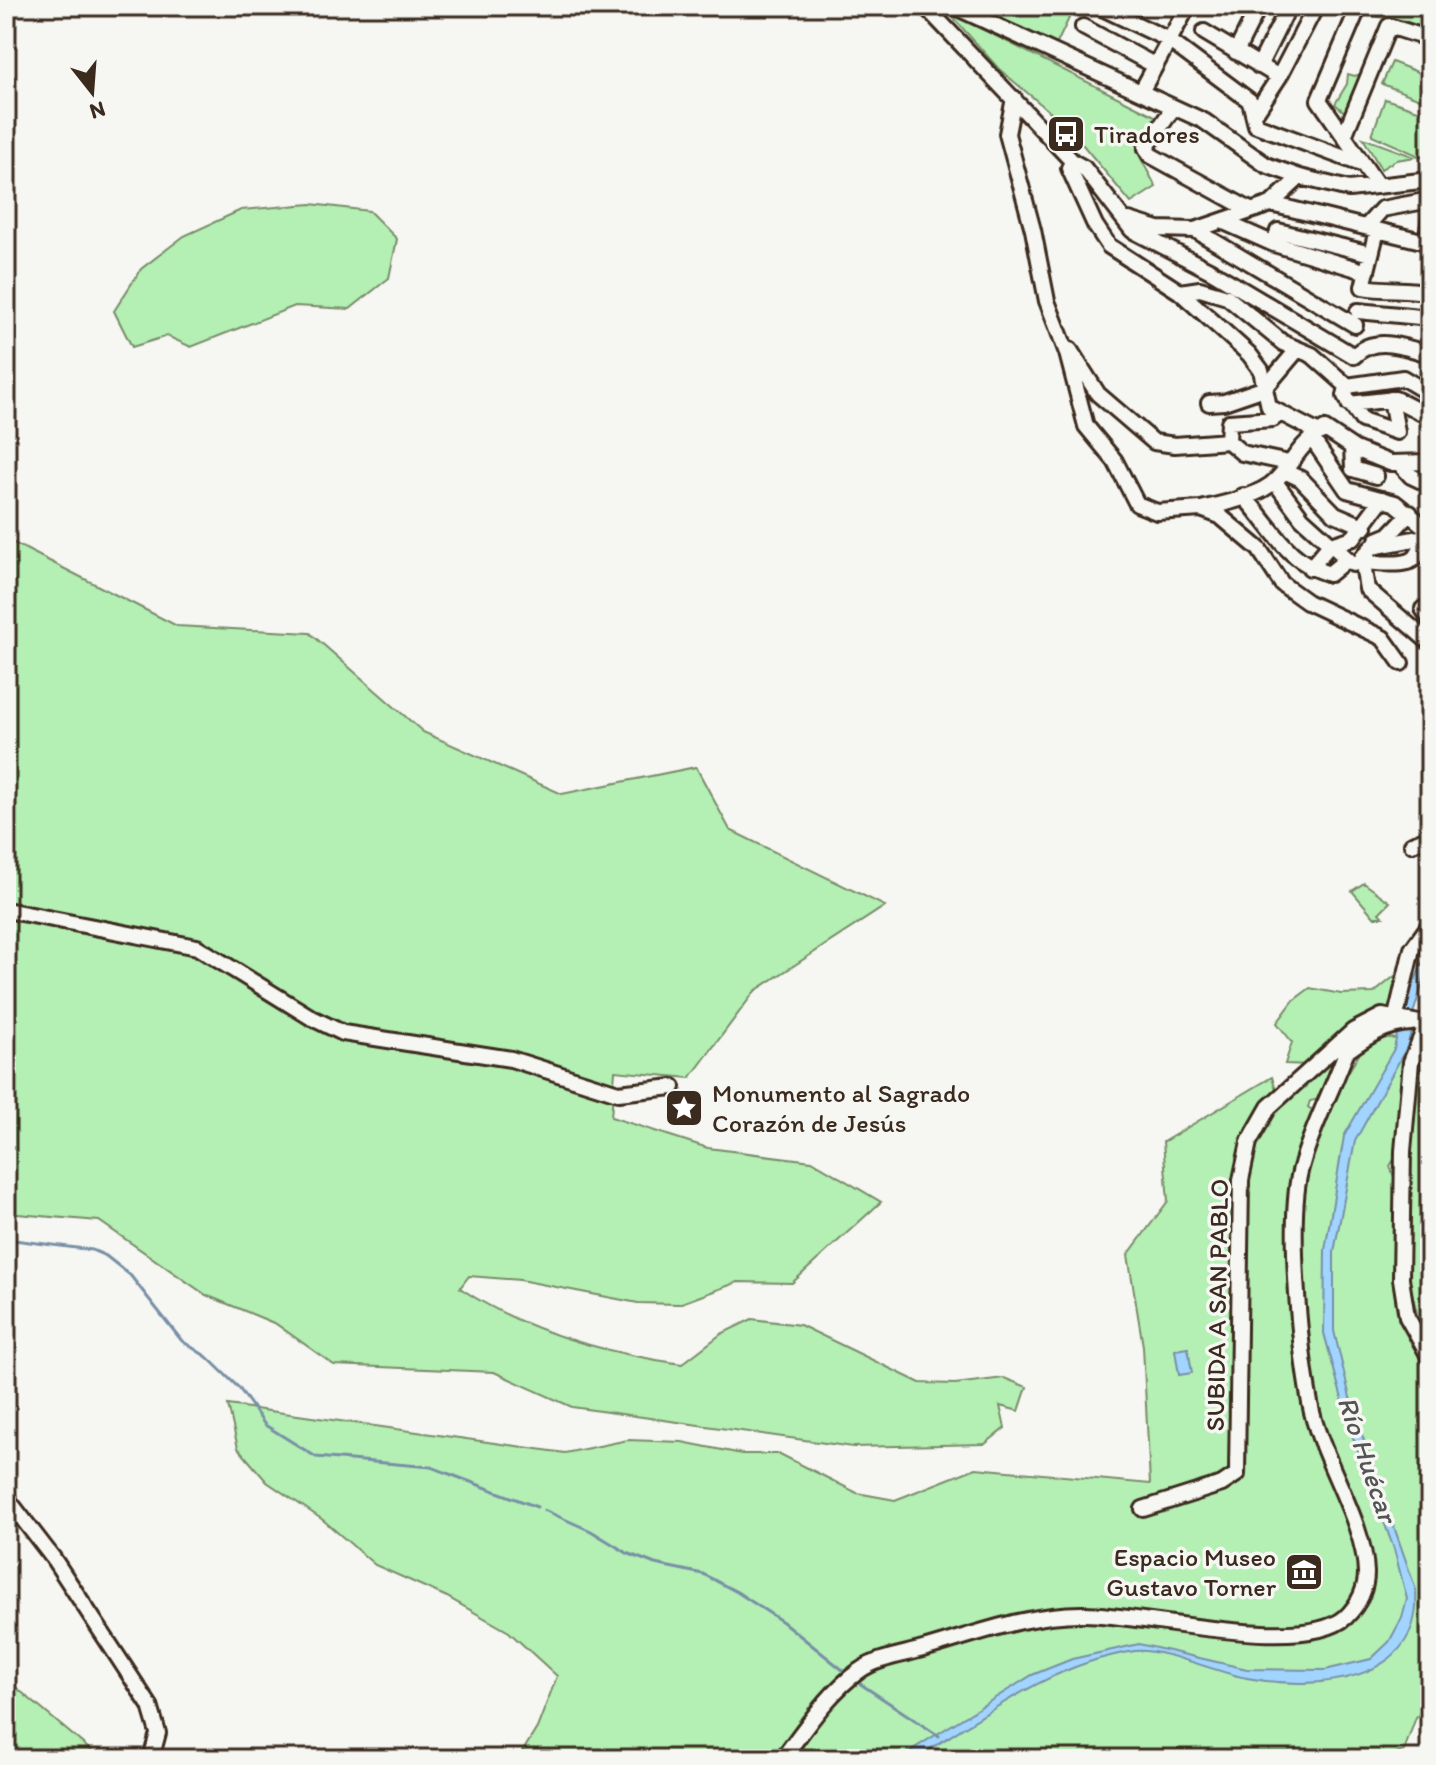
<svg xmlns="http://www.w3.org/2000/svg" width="1436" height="1765" font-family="Itim,sans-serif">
	<rect width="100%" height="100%" fill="#f6f6f2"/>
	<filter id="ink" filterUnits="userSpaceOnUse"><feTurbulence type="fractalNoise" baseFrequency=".0125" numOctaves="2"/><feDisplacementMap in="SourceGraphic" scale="16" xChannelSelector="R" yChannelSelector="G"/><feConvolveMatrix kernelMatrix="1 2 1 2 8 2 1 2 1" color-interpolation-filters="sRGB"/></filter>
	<g filter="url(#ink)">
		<path fill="#b4efb4" stroke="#788c69" stroke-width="2" d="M953,6h92l25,10 -17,36z
			M1364,6h66v24l-25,-9 -46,-7z
			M948,12l207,104 -18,35 19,36 -25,16 -63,-76 -69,-58z
			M1392,62l38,15v26l-48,-19z
			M1363,73l-16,41 -12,-10 12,-20 1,-10 7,2z
			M1385,99l45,15 -2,46 -56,-25z
			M1363,138l52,19 -19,3 -15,9z
			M311,204l58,7 28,28 -8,39 -39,31 -55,-3 -104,41 -24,-11 -35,11 -18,-36 27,-42 43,-33 57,-26z
			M6,539l171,87 133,7 113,99 139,62 134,-27 34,63 155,76 -130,85 -65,87 -75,-7 -4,46 97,31 104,13 69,41 -89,81 -54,-1 -59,22 -41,-1 -118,-23 -51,-4 -9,12c65,44 146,65 222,76l39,-30 31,-15 48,6 120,58 35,1 49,-6 23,9 -8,24 -19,-5 5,22 -20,16 -132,3 -281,-40 -78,-35 -160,-7 -58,-41 -70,-29 -107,-74 -93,-8z
			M1364,883l26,19 -11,11 4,4h-9l-22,-26z
			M1402,970l-12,53 -57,16 -22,26 -26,-1 7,-22 -15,-19 17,-23 16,-12 31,6 33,-1z
			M1383,1037l28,4 -10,107 -11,18 7,19v117l12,32 21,30v341l-14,12 -12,34 -27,8h-859l19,-31 20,-52 -48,-44 -62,-35 -72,-32 -52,-45 -56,-38 -29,-34 -10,-43 337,48 63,-13 54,2 60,12h38l77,39 38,7 81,-32 174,16 -7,-138 -15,-91 40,-54 -5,-59 109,-65 9,27 58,-53 -19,48 -10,2 -2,6 13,9 39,-63z
			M1418,1066l12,8v30l-5,6 2,9v-9l3,-1v28l-3,-2 3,104 -7,8 7,16v81l-5,2 -15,-61 -3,-138z
			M6,1679l95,80h-95z"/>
		<path fill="#a1d4ff" stroke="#7890a5" stroke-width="2" d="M1430,945v15l-17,54 -11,-3z
			M1398,1030l13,2 -4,15 -52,94 -21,111v79l18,75 64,184c7,94 -101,101 -169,88 -29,-5 -85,-30 -112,-27 -83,12 -151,65 -221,108h-17l135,-84 40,-16 67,-15 108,25 78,1 46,-11 18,-17 13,-24 5,-19 -13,-50 -43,-117 -27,-99 1,-83 19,-114 50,-87z
			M1188,1348l4,25 -13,2 -4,-25z"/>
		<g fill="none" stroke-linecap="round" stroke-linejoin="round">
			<path stroke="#7890a5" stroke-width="3" d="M6,1239l86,11 14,6 24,19 52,66 25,16 32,31 26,37 51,32 115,10 106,40
				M544,1510l47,21 36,22 28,11 48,10 34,18 46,30 61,49
				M859,1683l80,53"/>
			<g stroke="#3b2a1e" stroke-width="20">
				<path id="minor" d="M925,6l148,156 11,6 48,62 79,41 143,85c21,-22 51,-8 76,-2
					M953,6l251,115 62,44 34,12 49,12 81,-9
					M1098,6l69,33 83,62 6,24 105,39
					M1083,27l71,38
					M1204,32l75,45
					M1236,52l23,-46
					M1259,66l30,-60
					M1141,92l47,-86
					M1014,98l-7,36 26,96 14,71 20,52 19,73 29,35 22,43 20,8 44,-3 19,7 39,33 23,35 25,18 76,36 18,25
					M1173,108l-27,40 4,7 100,55
					M1254,115l25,-38 37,-71
					M1344,136l-25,-36 40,-94
					M1073,162l-4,6 26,57 14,21 71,46 69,62 12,16 8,37 50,26
					M1378,186l-34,-50 45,-110 41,13
					M1271,204l29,-27
					M1129,220l29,9 37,1 76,-26 159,39
					M1222,221l52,23 93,28
					M1366,227l16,-18 48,-9
					M1195,230l160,95
					M1377,230l-14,57c24,4 44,1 67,6
					M1426,242l4,-23
					M1274,244l4,-13 93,23
					M1180,292l20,-3 27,8 56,46 29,12 35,31 56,-8 27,16
					M1358,311l72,7
					M1070,350l28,44 56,48 21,3 53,-4 14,12 47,10
					M1347,386l-2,10 17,24 35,12 -6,-33
					M1209,403l15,-1 41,-14 33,-39
					M1349,404l46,-5 35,18
					M1311,437l36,53 48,13 35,28c-6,6 -7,15 -12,23 -7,15 -41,8 -56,8
					M1228,441l1,-19 44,-3 6,-6
					M1352,447l1,22 23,7
					M1400,464l11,12 19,9
					M1284,471l17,8 34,35 30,13
					M1275,482l27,36 51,46
					M1243,496c31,32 41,64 86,78l17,-14
					M1201,509c22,-5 60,-13 76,-30 21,-22 20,-33 48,-50l30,20 35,14 40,-1
					M1430,536l-58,11 -10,11 5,31 63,54
					M1377,540l12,-5 21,-22
					M1310,568l19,-22 24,-8 29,-39
					M1423,609l7,10
					M1412,844l18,-7
					M6,910l191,37 115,71 31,15 168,26 107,34 55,-6
					M1396,1016l16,-67 18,-25
					M1427,1023l-16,39 -8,89 -2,128 6,38 23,41
					M1347,1051c21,-15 39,-27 64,-28
					M6,1497l47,61 97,148 8,27 -7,26
					M1143,1509l79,-25 15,-10 4,-294 8,-38 20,-35 84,-76
					M782,1759c23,-30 46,-66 77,-88 18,-13 43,-16 64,-22 53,-15 107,-36 162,-35 61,1 218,41 261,3 12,-12 20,-27 20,-44 -1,-52 -46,-115 -56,-170 -10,-54 -24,-188 -8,-239 13,-46 38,-87 51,-133l29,-15 37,7"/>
			</g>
			<use href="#minor" stroke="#f6f6f2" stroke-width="14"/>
		</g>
	</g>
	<defs>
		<g id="bus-square" transform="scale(2)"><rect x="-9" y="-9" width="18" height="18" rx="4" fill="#3b2a1e" stroke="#f6f6f2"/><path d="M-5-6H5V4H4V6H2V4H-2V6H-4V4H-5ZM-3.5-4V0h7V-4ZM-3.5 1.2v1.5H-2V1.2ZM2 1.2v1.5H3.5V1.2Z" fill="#fff"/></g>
		<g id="sight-square" transform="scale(2)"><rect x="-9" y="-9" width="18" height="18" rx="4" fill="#3b2a1e" stroke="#f6f6f2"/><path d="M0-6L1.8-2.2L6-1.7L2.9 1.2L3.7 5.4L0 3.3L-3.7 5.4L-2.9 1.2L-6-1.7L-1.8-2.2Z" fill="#fff"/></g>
		<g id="museum-square" transform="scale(2)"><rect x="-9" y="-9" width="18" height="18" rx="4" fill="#3b2a1e" stroke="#f6f6f2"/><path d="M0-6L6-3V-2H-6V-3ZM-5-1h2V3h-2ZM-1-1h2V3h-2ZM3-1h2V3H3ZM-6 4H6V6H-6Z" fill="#fff"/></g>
	</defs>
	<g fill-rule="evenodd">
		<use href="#bus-square" x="1066" y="134"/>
		<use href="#sight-square" x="684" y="1108"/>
		<use href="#museum-square" x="1304" y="1572"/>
	</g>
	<g text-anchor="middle" stroke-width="7" stroke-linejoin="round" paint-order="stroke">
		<g font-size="26" fill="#3b2a1e" stroke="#f6f6f2" text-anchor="start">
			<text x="1094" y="143">Tiradores</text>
			<text x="712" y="1102">Monumento al Sagrado<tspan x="712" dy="30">Corazón de Jesús</tspan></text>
			<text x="1276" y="1566" text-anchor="end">Espacio Museo<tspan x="1276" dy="30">Gustavo Torner</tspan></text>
		</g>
		<g font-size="26" fill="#3b2a1e" stroke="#f6f6f2">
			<text transform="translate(1217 1305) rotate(-89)" y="9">SUBIDA A SAN PABLO</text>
		</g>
		<g font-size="28" font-style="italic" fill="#545456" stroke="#f6f6f2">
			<text transform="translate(1368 1459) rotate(71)" y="10">Río Huécar</text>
		</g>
	</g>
	<rect width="1436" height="1765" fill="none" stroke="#f6f6f2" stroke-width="32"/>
	<rect x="16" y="16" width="1404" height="1733" fill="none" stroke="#3b2a1e" stroke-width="3" filter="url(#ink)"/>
	<g transform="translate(92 92) rotate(163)" stroke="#f6f6f2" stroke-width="6" paint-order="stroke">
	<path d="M0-6L14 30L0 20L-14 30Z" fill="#3b2a1e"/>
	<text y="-12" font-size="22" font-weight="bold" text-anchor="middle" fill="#3b2a1e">N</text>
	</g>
</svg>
